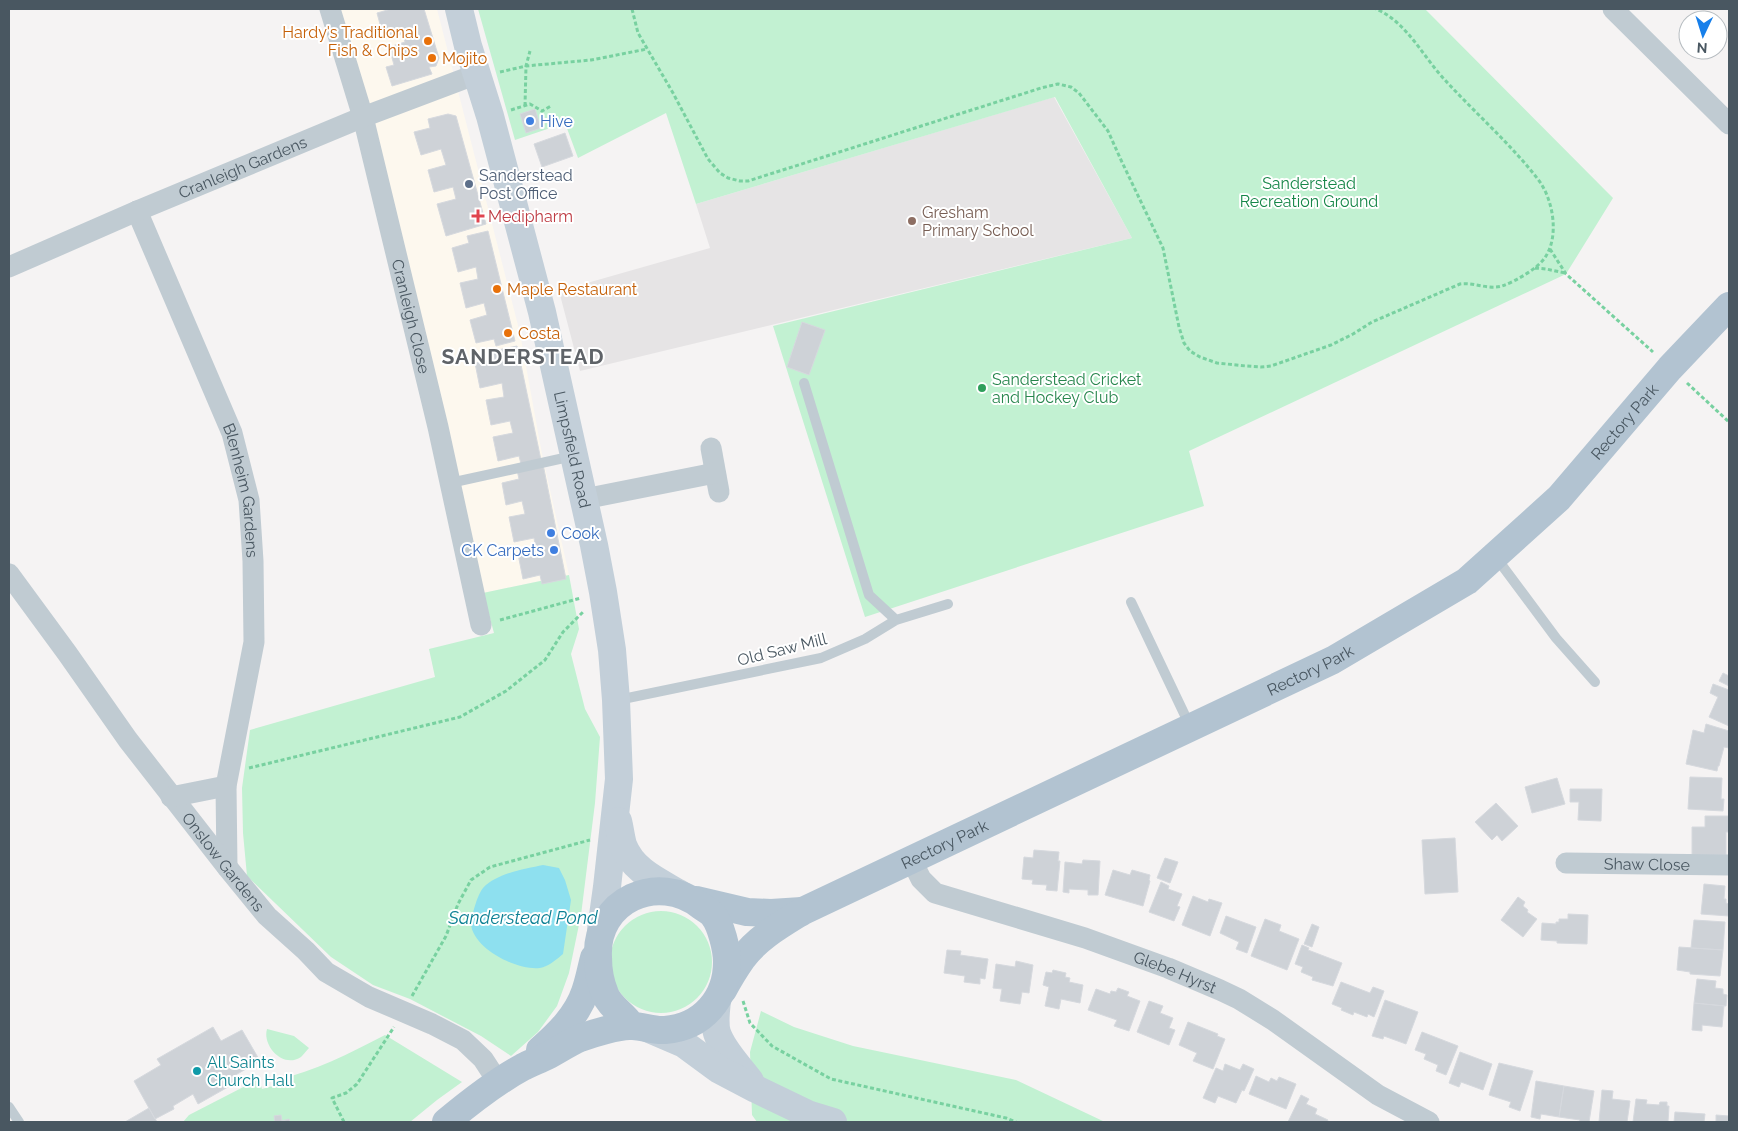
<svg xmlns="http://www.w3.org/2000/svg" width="1738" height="1131" font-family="Raleway,sans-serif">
	<rect width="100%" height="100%" fill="#f5f3f3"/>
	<path fill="#fdf8ee" d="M338,9h99l83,324 22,121 27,121 -86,18z"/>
	<path fill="#e6e4e5" d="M1054,97l78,141 -552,133 -21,-80 151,-43 -14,-44z"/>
	<path fill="#c2f1d2" d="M478,9h947l188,189 -47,76 -377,177 15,55 -339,111 -92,-291 359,-88 -77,-141 -359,107 -30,-91 -88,45 -13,-35 -50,17z
		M569,575l10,54 -8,25 14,55 15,28 -5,66 -14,112 -12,58 -12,33 -19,26 -27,24 -30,-20 -71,-37 -37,-14 -42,-28 -84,-81 -4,-43 -1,-45 8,-58 185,-53 -6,-28 65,-16 -11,-40z
		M610 962a51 51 0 1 1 102 0a51 51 0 1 1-102 0Z
		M761,1011l33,16 59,19 163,34 89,42h-348l-5,-7 -2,-63z
		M267,1029l27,7 15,12c-3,3 -6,7 -8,9 -18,12 -39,-11 -34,-28z
		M385,1035l77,47 -25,18 -27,22h-227l6,-7 70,-36 3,10 14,-4v-5c40,-9 72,-26 109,-45z"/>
	<path fill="#8ee0ef" d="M543,865l16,3 6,12 6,20 -8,54c-6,5 -15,13 -23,14 -22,3 -67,-19 -69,-44 0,-5 2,-11 3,-15 2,-7 5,-16 9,-21 14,-15 42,-19 60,-23z"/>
	<path fill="#ced2d7" stroke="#d6d9de" d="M391,9h33l15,49 -3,8 -7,1 3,7 -40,12 -6,-19 8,-2 -5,-18 16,-5 -2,-8 -19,5 -7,-26z
		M535,109l6,19 -15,5 -6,-19z
		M448,114l8,2 30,108 -40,12 -9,-32 19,-5 -3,-12 -19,5 -6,-22 18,-5 -5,-16 -20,6 -7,-23 16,-4 -2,-9z
		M565,133l8,23 -31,11 -8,-23z
		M488,231l27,110 -19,5 -2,-7 -18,4 -6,-23 17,-5 -3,-12 -18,5 -6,-25 18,-4 -2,-12 -18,5 -6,-24 17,-5 -2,-7z
		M802,322l23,8 -16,45 -22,-8z
		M517,346l24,114 -20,4 -2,-8 -21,5 -5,-24 20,-4 -3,-12 -19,4 -5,-25 18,-3 -2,-14 -22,5 -5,-25 20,-4 -2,-8z
		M543,464l23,115 -24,5 -2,-9 -17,4 -5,-25 18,-4 -2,-12 -20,4 -5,-25 16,-3 -3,-13 -16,4 -4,-22 17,-4 -2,-9z
		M1723,673l6,3v10l-10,-5z
		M1713,684l16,6v36l-20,-9 9,-20 -8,-4z
		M1706,724l23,7v17l-5,-1 -5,19h-1l-1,5 -31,-7 7,-34 11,3z
		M1690,777l32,1 -1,21h3l-1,12 -35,-2z
		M1557,778l8,26 -33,9 -7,-26z
		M1570,789h32l-1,32 -23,-1 1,-18h-9z
		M1496,803l22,23 -16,15 -5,-6 -5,5 -17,-18z
		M1705,816h24v12l-1,4h-2v23h-34v-28h13z
		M1455,838l3,54 -33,2 -3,-54z
		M1034,850l25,2 -1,9h2l-3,30 -11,-1 1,-5 -15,-1 1,-4 -11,-1 2,-22 9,1z
		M1165,858l13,4 -8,21 -13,-5z
		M1083,860l17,1 -2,34h-10v-5l-19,-1v4l-6,-1 2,-30 17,2z
		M1113,870l17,5 2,-5 18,5 -1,5 1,1 -7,25 -38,-11z
		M1161,882l8,4 -1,3 14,5 -5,12 3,1 -6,14 -25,-9z
		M1704,884l21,2 -1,13h2v4l3,1v12l-28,-2z
		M1193,896l15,6 1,-3 13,4 -12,33 -28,-11z
		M1518,897l7,5 -2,4 5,4 -1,2 10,7 -14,18 -22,-17z
		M1568,914l20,1 -1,29 -30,-1v-2l-16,-1 1,-17 14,1v-2h3v-3h9z
		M1226,916l30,11 -9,26 -11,-4 3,-7 -19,-9z
		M1265,919l16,6 -2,6 20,8 -12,31 -36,-14z
		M1694,920l31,2 -2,28 -32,-2z
		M1312,924l7,3 -7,20 -8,-3z
		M1302,945l7,3 -1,2 34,13 -9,23 -21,-6 1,-3 -12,-5 2,-5 -8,-3z
		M1679,947l44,3 -3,26 -30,-2v-2l-13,-2z
		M947,950l14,1 -1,4 28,4 -3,20 -5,-1v6l-16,-2 1,-6 -21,-3z
		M1016,961l17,4 -4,28 -7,-1 -2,12 -20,-3 2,-12 -9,-1 3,-24 19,3z
		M1053,970l13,3 -1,4 5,1 -1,4 14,3 -3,18 -19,-4 -2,10 -14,-3 4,-19 -6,-2 3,-13 6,1z
		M1697,979l19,2 -1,7 8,1v5l4,1 -1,11 -32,-3z
		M1341,982l29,11 3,-6 11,4 -10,26 -6,-3 -1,3 -13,-5 -1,3 -12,-5 1,-2 -10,-4z
		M1118,988l11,4 -2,4 13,5 -11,30 -15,-5 3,-6 -29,-10 8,-21 14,5 1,-3 5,1z
		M1385,1000l33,12 -12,32 -22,-8 -1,3 -11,-3z
		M1149,1001l14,5 -3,7 13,5 -4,10 6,2 -6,15 -32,-13z
		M1694,1003l30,3 -2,21 -20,-2v6l-10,-1z
		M1188,1022l30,12 -1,2 8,3 -12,30 -20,-8 4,-8 -18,-8z
		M213,1027l8,14 21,-11 18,31 -28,16 3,6 -37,21 -5,-10 -20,12 1,3 -19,10 -21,-38 27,-16 -4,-6z
		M1422,1032l36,14 -12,29 -10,-4 2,-6 -14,-6 2,-5 -11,-4z
		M1460,1052l32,12 -9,26 -22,-8 -2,5 -10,-4z
		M1499,1063l34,8 -13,40 -11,-4 2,-5 -22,-7z
		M1225,1064l15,6 3,-6 11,5 -10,22 -2,-1 -6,13 -18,-7 -3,7 -12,-5 13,-30 7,3z
		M1256,1076l13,6 2,-4 6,3 2,-4 17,7 -10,25 -37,-15z
		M1536,1081l28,5 -5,31 -18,-3 -1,5 -9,-2z
		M1564,1086l30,5 -5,31h-10l1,-2 -21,-3z
		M1602,1090l11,1 -1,8 18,2 -3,21h-28z
		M1301,1095l8,4 -3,5 11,5 -2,5 13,6 -1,2h-39z
		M1636,1099l11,1 -1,4 13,1 1,-3h7v4h2l-1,16h-35z
		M149,1108l8,14h-32z
		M1675,1112l30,2 -1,8h-30z
		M281,1115l1,6 7,-2 1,3h-18h3l-1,-6z
		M1716,1115l13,1v6h-13z"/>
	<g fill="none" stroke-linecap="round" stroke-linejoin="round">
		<path stroke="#78d1a0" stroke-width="3" stroke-dasharray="4 2.5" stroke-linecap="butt" d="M632,9l6,24 35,60 35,66 12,14 8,5 12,3h8l293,-93 17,-4 13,3 8,6 29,38 13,29 42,88 16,79 5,16 6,8 10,6 17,6 29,3 15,1 10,-1 60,-21 22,-11 19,-12 88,-38c14,-2 28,6 42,2 14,-5 37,-18 44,-30 13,-21 7,-55 -6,-74 -27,-36 -64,-68 -95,-102 -22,-23 -38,-58 -69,-71
			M500,72l26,-6 65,-6 56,-11
			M525,106l1,-40 4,-15
			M511,110l19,-6 12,7 9,-5
			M1550,249l16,25 87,78
			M1535,268l11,1 19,4
			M1687,383l42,39
			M500,620l81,-22
			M249,768l211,-51 46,-26 39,-31 18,-28 20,-20
			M412,996l34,-60 12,-32 13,-24 19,-13 100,-27
			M743,1001l7,22 22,23 59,33 175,39 10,4
			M344,1122l-12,-24 14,-5 11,-9 37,-57"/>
		<path stroke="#c0cbd2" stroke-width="10" d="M804,383l65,212 27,25
			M450,483l123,-27
			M1495,556l61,82 39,44
			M1131,602l59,124
			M618,700l203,-42 44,-19 31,-19 52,-16
			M9,1107l10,15"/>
		<g stroke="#c0cbd2" stroke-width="21">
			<path id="s1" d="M330,9l33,108 75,310 43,198"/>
			<path d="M1613,9l116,115"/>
			<path id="s2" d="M137,211l95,222 17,67 4,61 1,81 -28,144 1,81"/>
			<path id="s3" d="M9,267l128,-56 226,-94 114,-43"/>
			<path d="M711,448l8,44"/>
			<path d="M584,499l131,-26"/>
			<path id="s4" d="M9,574l58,79 61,87 99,127 40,49 39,35 20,21 43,25 63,27 31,16 20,19 15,23"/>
			<path d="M171,797l55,-11"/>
			<path id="s5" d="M911,859l10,20 14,14 150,45 83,30 52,22 19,9 34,21 105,75 51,27"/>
			<path id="s6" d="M1566,863l163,2"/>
		</g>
		<g stroke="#c3cfd9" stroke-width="28">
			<path id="s7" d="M459,9l9,37 22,70 52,196 52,233 9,47 9,58 4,50 3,79 -12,108 -6,43"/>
			<path d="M618,821c2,8 3,17 5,24 10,26 35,36 57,49"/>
			<path d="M717,1001c-1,10 -3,22 0,32 6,18 22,33 33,48"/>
			<path d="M649,1029l35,15 34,25 38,20 54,26 23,7"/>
		</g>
		<g stroke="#b2c3d1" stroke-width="28">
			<path d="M696,900l51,12 24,1 31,-2"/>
			<path id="s8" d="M723,990c6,-11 12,-21 19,-31 15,-21 40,-35 61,-48l530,-251 134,-79 92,-83 111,-130 59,-62"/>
			<path d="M540,1050c18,-16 37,-34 45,-58 4,-11 6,-23 9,-34"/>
			<path d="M446,1122c24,-20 49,-40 77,-55 7,-4 16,-7 24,-11 11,-6 22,-13 33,-18 11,-4 40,-13 52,-12 11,0 21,5 33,4 38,-3 62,-32 62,-68 0,-13 -6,-37 -14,-47 -2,-3 -8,-6 -12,-9 -43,-34 -106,-6 -103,51 0,13 2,25 7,37 5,13 18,19 26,31"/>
		</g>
	</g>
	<g fill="#e8710a" stroke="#fff" stroke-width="2">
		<circle cx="428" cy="41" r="5"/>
		<circle cx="432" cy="58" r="5"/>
		<circle cx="497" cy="289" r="5"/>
		<circle cx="508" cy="333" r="5"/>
	</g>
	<g fill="#3f7fe0" stroke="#fff" stroke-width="2">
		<circle cx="530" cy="121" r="5"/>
		<circle cx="551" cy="533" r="5"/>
		<circle cx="554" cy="550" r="5"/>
	</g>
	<circle fill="#5c6f8a" stroke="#fff" stroke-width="2" cx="469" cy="184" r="5"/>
	<path fill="#e0444e" stroke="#fff" stroke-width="2" d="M475.5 208.5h5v5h5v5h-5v5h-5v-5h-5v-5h5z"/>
	<circle fill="#8d6e63" stroke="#fff" stroke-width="2" cx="912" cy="221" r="5"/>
	<circle fill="#2e9e5b" stroke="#fff" stroke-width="2" cx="982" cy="388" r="5"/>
	<circle fill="#0f9aa8" stroke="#fff" stroke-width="2" cx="197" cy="1071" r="5"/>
	<g text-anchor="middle" stroke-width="4" stroke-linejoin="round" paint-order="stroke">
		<g font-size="16" fill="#c56008" stroke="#fff" text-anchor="start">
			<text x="418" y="38" text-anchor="end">Hardy's Traditional<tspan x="418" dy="18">Fish &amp; Chips</tspan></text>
			<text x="442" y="64">Mojito</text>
			<text x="507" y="295">Maple Restaurant</text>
			<text x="518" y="339">Costa</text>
		</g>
		<g font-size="16" fill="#366cbe" stroke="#fff" text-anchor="start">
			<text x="540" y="127">Hive</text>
			<text x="561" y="539">Cook</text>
			<text x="544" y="556" text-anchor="end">CK Carpets</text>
		</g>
		<g font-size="16" fill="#495761" stroke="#fff">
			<text dy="6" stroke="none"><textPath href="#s3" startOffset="254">Cranleigh Gardens</textPath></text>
			<text dy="6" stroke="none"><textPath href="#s1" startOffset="318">Cranleigh Close</textPath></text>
			<text dy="6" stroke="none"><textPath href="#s8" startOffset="1081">Rectory Park</textPath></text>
			<text dy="6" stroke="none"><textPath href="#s7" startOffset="455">Limpsfield Road</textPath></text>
			<text dy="6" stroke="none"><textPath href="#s2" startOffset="300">Blenheim Gardens</textPath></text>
			<text transform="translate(782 649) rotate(-14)" y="6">Old Saw Mill</text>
			<text dy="6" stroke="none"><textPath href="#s8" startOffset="676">Rectory Park</textPath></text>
			<text dy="6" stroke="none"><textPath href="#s8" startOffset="271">Rectory Park</textPath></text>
			<text dy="6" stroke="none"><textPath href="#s4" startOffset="359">Onslow Gardens</textPath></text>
			<text dy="6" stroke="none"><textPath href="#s6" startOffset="81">Shaw Close</textPath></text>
			<text dy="6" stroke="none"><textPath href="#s5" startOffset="295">Glebe Hyrst</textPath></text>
		</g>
		<g font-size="16" fill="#4e5e75" stroke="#fff" text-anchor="start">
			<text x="479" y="181">Sanderstead<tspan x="479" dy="18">Post Office</tspan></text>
		</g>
		<g font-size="16" fill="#168648" stroke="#fff">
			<text x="1309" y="189">Sanderstead<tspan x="1309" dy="18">Recreation Ground</tspan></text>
		</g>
		<g font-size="16" fill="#785e54" stroke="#fff" text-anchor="start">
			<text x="922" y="218">Gresham<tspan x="922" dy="18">Primary School</tspan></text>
		</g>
		<g font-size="16" fill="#be3a42" stroke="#fff" text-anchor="start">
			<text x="488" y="222">Medipharm</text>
		</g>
		<g font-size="16" fill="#27864d" stroke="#fff" text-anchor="start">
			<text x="992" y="385">Sanderstead Cricket<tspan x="992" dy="18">and Hockey Club</tspan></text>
		</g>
		<g font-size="16" fill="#0d838f" stroke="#fff" text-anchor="start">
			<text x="207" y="1068">All Saints<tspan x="207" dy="18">Church Hall</tspan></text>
		</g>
		<g font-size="18" font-style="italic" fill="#0b7f93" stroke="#fff">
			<text x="523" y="924">Sanderstead Pond</text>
		</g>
		<g font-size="21" font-weight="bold" letter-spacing="1" fill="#5f6368" stroke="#fff">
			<text x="523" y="364">SANDERSTEAD</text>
		</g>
	</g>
	<rect width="1738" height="1131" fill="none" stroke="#495761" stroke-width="20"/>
	<g transform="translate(1703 35) rotate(184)"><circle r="24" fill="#ffffff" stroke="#b6bcc0"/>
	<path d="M0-4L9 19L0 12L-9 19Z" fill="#177fea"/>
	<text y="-8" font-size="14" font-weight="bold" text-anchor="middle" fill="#495761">N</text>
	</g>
</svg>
